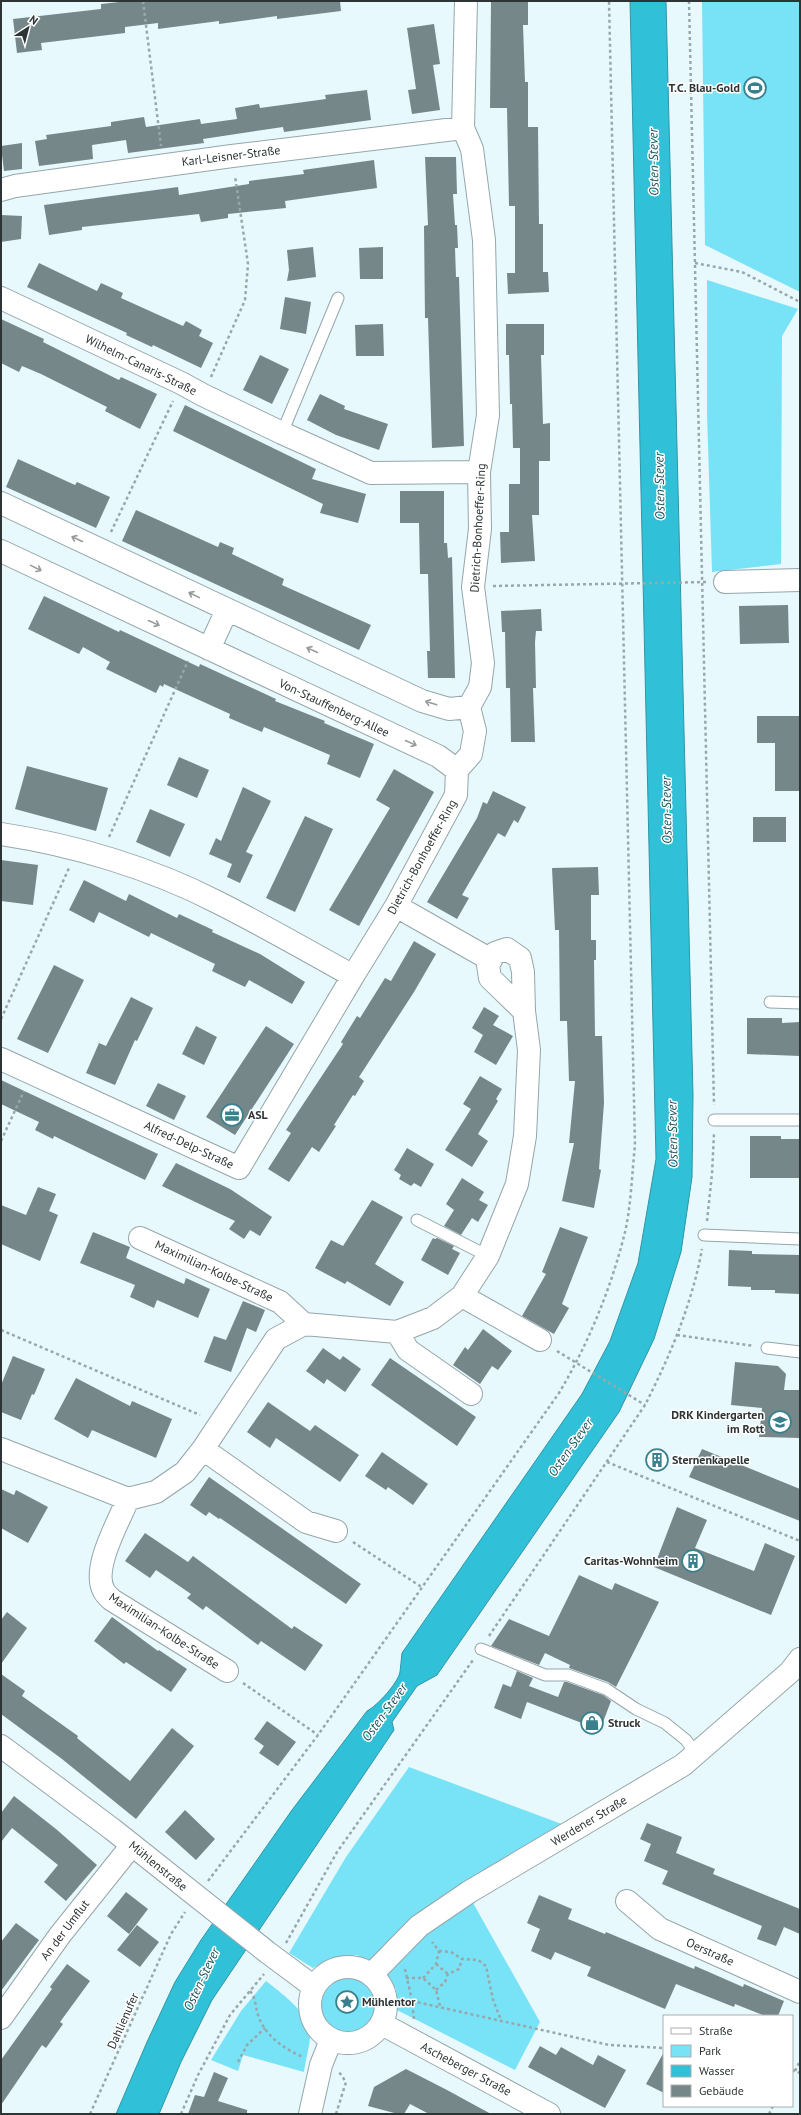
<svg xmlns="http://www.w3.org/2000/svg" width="801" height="2115" font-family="'PT Sans',sans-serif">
	<rect width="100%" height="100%" fill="#e7f9fd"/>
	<path fill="#78e2f6" d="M702,1h98v291l-95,-47z
		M707,280l91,29 -16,27 -1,228 -69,8 -5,-159z
		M409,1767l166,62 -107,65 72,128 -25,48 -118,-60 -1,-21 -16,-22 -23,-12 -25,3 -19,10 -24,-15 57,-96z
		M319 2005a28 28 0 1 1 56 0a28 28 0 1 1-56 0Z
		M266,1981c13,10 41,31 44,48 2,8 -5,34 -6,43l-61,-17 -5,16 -27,-11 30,-49z"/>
	<path fill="#30c0d8" stroke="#2f96a7" d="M630,1h36l27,1094 -1,82 -11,75 -27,87 -35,73 -182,263 -20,11 -25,36 2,8 -182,270 -31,62 -22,52h-43l31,-72 28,-60 26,-42 91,-130 75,-99c10,-5 31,-28 33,-39 1,-6 1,-13 2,-19l180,-259 28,-53 28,-78 18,-104z"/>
	<path fill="#76878a" d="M128,1h212l1,10 -64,8v-3l-58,8v-3l-61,8v-6l-33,4v6l-84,10 1,7 -25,3 -4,-34 88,-10v-5z
		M528,1v24h-5l2,57h3v45h10l1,97h4v48h5l1,20 -41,2 -1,-21h8v-67h-6l-2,-98h-17l1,-106z
		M434,24l6,40 -7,1 7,45 -28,4 -4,-24 8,-1 -9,-61z
		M367,90l4,30 -87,12 -1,-5 -80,12 1,4 -76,10 -2,-13 -34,5 1,14 -54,7 -4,-25 12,-2 -1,-4 65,-9v-4l33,-5 2,10 54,-8 1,5 36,-5 -2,-11 24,-4 1,4 66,-9 -1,-4z
		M22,143v26l-18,2 -3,-25z
		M425,157h31l1,37h-4l2,31h2l1,23h-3l1,29h3l5,169 -32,2 -4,-130h-3l-1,-92 4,-1z
		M374,160l3,28 -92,13 1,7 -58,6v4l-27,4 -2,-8 -117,13v3l-33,5 -5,-30 134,-18 1,8 70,-11v-3l55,-7 -1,-4z
		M1,215l21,1 -1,23 -20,3z
		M313,247l3,30 -29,4 2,-11 -2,-20z
		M383,247v32h-23l-1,-31z
		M39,263l58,28 4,-8 22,10 -2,5 62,28 3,-5 16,9 -3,6 14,7 -12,25 -48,-23 -1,2 -26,-12 1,-2 -100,-46z
		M285,297l26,5 -5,32 -26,-5z
		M1,319l43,20 -1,3 76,38 2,-3 36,17 -17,35 -35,-18 2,-4 -66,-33 -19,-8 -3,6 -18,-9z
		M383,324l1,32h-28l-1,-31z
		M506,324h38v31h-3l2,69 7,-1v38h-11v54h-7l3,46 -34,2 -1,-31h9v-48h11v-36h-7l-1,-44h-2l-1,-49h-3z
		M260,355l29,14 -17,35 -29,-14z
		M320,394l25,12 -1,3 44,15 -9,26 -43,-15 -29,-15z
		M185,405l131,64 -4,10 54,15 -8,29 -38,-10 3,-9 -150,-73z
		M18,459l57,26 2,-3 33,15 -14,31 -90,-41z
		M400,491h44v52h3l1,15 4,-1 3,121h-27l-1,-27h3l-2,-77h-8l-1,-51h-19z
		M136,510l82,37 2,-5 14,6 -2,6 52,25 -2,6 89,40 -12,25 -237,-109z
		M44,596l75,36 1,-2 79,37 1,-3 76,35 -1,2 50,20 -1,2 50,21 -14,34 -33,-14 3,-9 -66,-28 -2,5 -33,-14 1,-4 -66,-30 -1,3 -3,-2 -4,8 -50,-24 4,-7 -27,-15 -4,7 -51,-25z
		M788,605l1,38 -49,1 -1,-38z
		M541,609l1,22h-6l-1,11 1,46h-3l2,54h-24l-1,-54h-4l-1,-56h-3l-1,-21z
		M757,716h42l1,75h-25v-48h-18z
		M179,757l30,13 -12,28 -30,-13z
		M27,766l81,22 -12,43 -81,-22z
		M394,769l40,23 -75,134 -30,-16 61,-102 -14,-8z
		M243,787l28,14 -25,51 7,3 -13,28 -13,-6 5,-13 -23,-10 7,-16 5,3z
		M493,791l33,16 -8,16 -4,-3 -9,17 -7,-4 -36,62 7,3 -12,21 -30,-17 50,-84 6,-16 4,2z
		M150,809l35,15 -15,33 -34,-15z
		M305,816l28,13 -38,83 -29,-14z
		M753,817h33v25h-33z
		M1,860l37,5 -5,40 -32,-4z
		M598,867l1,28h-8v45h5v20h-2l1,76h7l2,67 -5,66 2,1 -7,38 -32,-7 12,-58h-5l6,-62h-6l-2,-60h-7l-1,-91h-4l-3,-62z
		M84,880l42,21 3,-7 48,24 2,-4 34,16 -1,2 48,22 45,28 -13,22 -43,-24 -4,7 -33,-16 3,-7 -64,-31 -2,4 -50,-25 -5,11 -25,-13z
		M414,941l22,13 -22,38 -55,85 5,4 -9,15 -2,-1 -19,30 2,1 -17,26 -7,-5 -23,35 -21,-13 23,-36 -5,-3 57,-86 -2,-2 16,-26 3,2 25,-40 6,3z
		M54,965l30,15 -36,73 -31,-14z
		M131,997l22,11 -16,33 -2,-1 -20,45 -29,-12 13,-30 7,3z
		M484,1007l15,9 -6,9 20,11 -17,29 -22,-13 9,-17 -11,-7z
		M747,1018h35v5l18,-1v34l-53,-2z
		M196,1026l21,11 -13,28 -22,-11z
		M266,1026l28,18 -59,91 -29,-18z
		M480,1076l22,13 -6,10 2,2 -20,33 10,7 -16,26 -27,-17 26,-41 -8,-5z
		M1,1080l157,74 -13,26 -91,-44 -1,3 -18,-9 4,-8 -38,-18z
		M158,1083l28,13 -12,24 -28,-14z
		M750,1136h31v3h19v39h-50z
		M407,1148l27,16 -13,23 -7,-4 -3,3 -12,-7 2,-4 -7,-5z
		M176,1163l54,26 42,28 -12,19 -10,-6 -6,9 -15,-10 6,-8 -73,-35z
		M462,1178l22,14 -5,8 9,5 -10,17 -6,-4 -11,17 -17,-9 10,-16 -8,-6z
		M38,1187l18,7 -7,17 9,4 -18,46 -39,-17v-39l25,10z
		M372,1200l31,17 -28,47 29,18 -14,24 -43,-25 -2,3 -30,-16 16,-28 12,6z
		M560,1227l28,10 -26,67 7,4 -15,26 -32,-18 24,-42 -4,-2z
		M93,1232l37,15 -4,11 58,26 2,-6 24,11 -12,29 -41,-18 -3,8 -24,-11 5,-12 -55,-22z
		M433,1238l2,1 2,-1 17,8 -2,3 8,4 -12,22 -27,-15z
		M729,1250l23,1v3l48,1v39l-25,-1v-3h-24v-3l-23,-1z
		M243,1301l22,9 -9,22 -9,-4 -16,44 -27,-10 10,-26 12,4z
		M483,1329l29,22 -14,19 -6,-4 -12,18 -27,-19 12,-18 3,3z
		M323,1348l17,12 3,-4 18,13 -16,23 -18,-13 -3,5 -18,-13z
		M13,1356l32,13 -11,26 -2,-1 -11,26 -20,-8v-27z
		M390,1358l86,59 -19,29 -86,-61z
		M735,1362l43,4 8,8 -2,16h16v48l-41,-1 3,-29 -31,-3z
		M76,1378l54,28 2,-5 40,18 -16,39 -64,-28 -4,8 -34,-19z
		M268,1402l42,29 5,-6 44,30 -19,27 -64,-44 -6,10 -23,-16z
		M653,1449l15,6 -7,15 -14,-6z
		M702,1449l98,40v32l-111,-44z
		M382,1452l46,32 -15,21 -25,-18 -2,3 -21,-14z
		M209,1477l152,107 -15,20 -126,-86 -1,1 -10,-7 -3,4 -16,-11z
		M1,1489l13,6 2,-5 32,17 -20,36 -27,-15z
		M677,1507l30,13 -12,28 59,23 11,-28 30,13 -24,59 -117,-48z
		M145,1533l43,29 5,-6 99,73 2,-3 29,19 -18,26 -44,-30 -3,4 -52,-39 -3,4 -16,-12 4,-4 -35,-24 -6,8 -25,-17z
		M579,1575l33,15 3,-7 44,19 -43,85 -8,-5 -39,-14 1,-3 -25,-12 -6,12 -48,-19 18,-27 40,17z
		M7,1612l20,16 -26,36v-44z
		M112,1617l46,34 1,-1 28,19 -16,23 -45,-30 -2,2 -30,-23z
		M517,1671l16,7 -4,8 29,11 6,-15h3l36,13 8,6 -11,29 -73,-28 -6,17 -27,-11 9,-24 8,3z
		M1,1674l24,17 -3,5 56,40 -1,2 53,43 42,-53 22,18 -58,73 -74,-60 -61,-45z
		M267,1721l29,21 -18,24 -19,-13 5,-7 -10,-7z
		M14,1796l42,33 41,36 -31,36 -22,-19 14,-17 -46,-37 -11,14v-29z
		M185,1810l30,29 -19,21 -31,-28z
		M647,1823l35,14 -6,16 39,16 -2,5 87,35v25l-16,-7 -8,19 -19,-7 5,-13 -100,-42 6,-13 -24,-10 7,-17 -11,-5z
		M126,1892l22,17 -19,25 -22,-18z
		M539,1895l33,14 -4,10 37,15 1,-2 88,37 1,-3 48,21 1,-3 40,17 -6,15h-13l-30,-12 -1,3 -58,-23 -11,25 -78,-33 4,-9 -36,-15 -4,8 -20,-9 9,-22 -13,-6z
		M16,1923l23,17 -38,51v-49z
		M137,1925l22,17 -19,25 -23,-17z
		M67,1964l23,17 -30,41 3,2 -17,24 -4,-3 -41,60v-45l51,-71 -2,-2z
		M540,2046l16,9 5,-8 32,18 5,-10 28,15 -21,38 -77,-41z
		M664,2052v41l-18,-9z
		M406,2069l41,21 44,24h-62l-19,-10 -6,10h-6l-30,-8 6,-19z
		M214,2072l14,6 -10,23 29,9v4h-59l7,-19 9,2z"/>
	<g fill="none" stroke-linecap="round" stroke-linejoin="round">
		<g stroke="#95a6aa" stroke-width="13">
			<path id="lane" d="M282,433l56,-135
				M770,1002l30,1
				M714,1120h86
				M417,1220l71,36
				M704,1235l96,4
				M767,1348l33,4
				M481,1649l64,26h23l38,14 30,20 29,14 21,17 10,14"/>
		</g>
		<g stroke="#95a6aa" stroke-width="24">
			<path id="street" d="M1,190l14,-4 217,-30 231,-28
				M1,298l180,85 22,12 79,38 89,40 108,-1
				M1,503l421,198 27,8 20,-2
				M1,551l437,205 19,14
				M725,582l75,-2
				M209,649l18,-39
				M1,834c73,11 150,34 216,68 46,23 91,49 136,74l43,-70 60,-111 1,-25 14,-16 4,-23 -6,-24 11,-20 3,-24 -10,-76 7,-58 -1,-57 9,-57 -4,-175 -12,-91 -9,-21 3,-127
				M396,906l95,54
				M1,1059l238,109 114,-192
				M140,1238l140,64 24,22
				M462,1296l78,44
				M397,1332l11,18 63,44
				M1,1449l127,50 28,-7 29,-20 18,-23 73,-110 28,-15 93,8 36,-14 29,-22 26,-40 29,-72 8,-48 4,-86 -5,-39 -1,-39 -3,-14 -13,-9 -12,4 -7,12 2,13 34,33
				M203,1449l103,73 30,9
				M128,1499c-9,22 -37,70 -24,92 2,4 6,7 8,9l115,71
				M627,1901l33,28 140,63
				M372,1974l47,-48 50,-34 214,-127 107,-93 10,-13
				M1,2018l59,-83 72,-90"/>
		</g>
		<g stroke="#95a6aa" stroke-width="24">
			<path id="secondary" d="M1,1746l111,83 155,123 47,35
				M310 2005a38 38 0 1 1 76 0a38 38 0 1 1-76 0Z
				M382,2024l167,90
				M310,2114l11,-49 10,-25"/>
		</g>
		<path stroke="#9aa7aa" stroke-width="2.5" stroke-dasharray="3 3" stroke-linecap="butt" d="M143,1l18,145
			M689,1l25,1104
			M695,263l47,9 58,30
			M211,377l34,-77 3,-36 -13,-88
			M111,532l62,-131
			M493,586l213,-4
			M109,837l79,-176
			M1,1019l68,-151
			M1,1141l23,-50
			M707,1221l5,-47 2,-40
			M1,1330l199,85
			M677,1335l77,11
			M557,1351l88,54
			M607,1462l193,79
			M353,1542l70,46
			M489,1636l156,-231c25,-49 47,-101 57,-156
			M243,1683l75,52
			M208,1881l110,-146 241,-342c29,-49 51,-102 65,-157 7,-26 8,-64 11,-91l-26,-1144
			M286,1943l51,-91 136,-192
			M439,1951l12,1 11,7 16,1 8,6 7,34 8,20
			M436,1964l12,10
			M405,1969l7,32
			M406,1978h17l13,12 4,16
			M423,1978l13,-14 3,-13 -7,-9
			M436,1990l9,-8 3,-8 11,-5 3,-10
			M250,1991c6,7 5,15 8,24 7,21 26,34 45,42
			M414,2019l-2,-18 197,44 55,3
			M238,2062l9,-17 18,-17
			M792,2070l8,3
			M795,2071l5,-10
			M90,2114l81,-180 14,-22
			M181,2114l17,-39 32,-60 34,-41
			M336,2114l10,-32 -7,-10
			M769,2114l4,-8"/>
		<use href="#lane" stroke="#fff" stroke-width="11"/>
		<use href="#street" stroke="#fff" stroke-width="22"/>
		<use href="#secondary" stroke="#fff" stroke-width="22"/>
	</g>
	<defs><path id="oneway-shaft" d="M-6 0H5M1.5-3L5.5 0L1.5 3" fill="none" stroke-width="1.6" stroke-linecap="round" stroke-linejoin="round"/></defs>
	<g stroke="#969a9a">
		<use href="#oneway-shaft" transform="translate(77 539) rotate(-155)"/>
		<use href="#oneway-shaft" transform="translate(36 568) rotate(26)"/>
		<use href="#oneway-shaft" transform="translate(194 595) rotate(-154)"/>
		<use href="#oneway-shaft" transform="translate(154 623) rotate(25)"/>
		<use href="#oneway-shaft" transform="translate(312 650) rotate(-155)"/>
		<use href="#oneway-shaft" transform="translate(431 703) rotate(-162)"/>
		<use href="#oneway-shaft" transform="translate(411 743) rotate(25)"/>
	</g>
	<defs>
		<g id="stadium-ring" transform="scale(1.15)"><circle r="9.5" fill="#fff" stroke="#3a808c" stroke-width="1.5"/><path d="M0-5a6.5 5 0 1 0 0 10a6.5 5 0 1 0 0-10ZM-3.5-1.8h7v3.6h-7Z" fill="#3a808c"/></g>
		<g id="office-ring" transform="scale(1.15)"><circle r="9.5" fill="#fff" stroke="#3a808c" stroke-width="1.5"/><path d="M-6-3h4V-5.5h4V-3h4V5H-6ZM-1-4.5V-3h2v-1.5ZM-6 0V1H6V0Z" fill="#3a808c"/></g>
		<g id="school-ring" transform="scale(1.15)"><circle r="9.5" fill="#fff" stroke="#3a808c" stroke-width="1.5"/><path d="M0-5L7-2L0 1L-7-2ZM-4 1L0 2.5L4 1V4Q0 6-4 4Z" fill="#3a808c"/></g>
		<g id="building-ring" transform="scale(1.15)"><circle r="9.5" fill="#fff" stroke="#3a808c" stroke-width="1.5"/><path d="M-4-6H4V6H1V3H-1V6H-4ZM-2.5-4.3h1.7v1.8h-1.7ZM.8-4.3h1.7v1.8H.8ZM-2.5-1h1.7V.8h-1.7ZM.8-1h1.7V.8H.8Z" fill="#3a808c"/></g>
		<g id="shop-ring" transform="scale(1.15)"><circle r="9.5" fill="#fff" stroke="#3a808c" stroke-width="1.5"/><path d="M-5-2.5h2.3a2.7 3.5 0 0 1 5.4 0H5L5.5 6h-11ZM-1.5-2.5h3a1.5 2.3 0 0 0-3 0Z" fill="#3a808c"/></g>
		<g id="sight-ring" transform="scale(1.15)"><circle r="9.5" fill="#fff" stroke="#3a808c" stroke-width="1.5"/><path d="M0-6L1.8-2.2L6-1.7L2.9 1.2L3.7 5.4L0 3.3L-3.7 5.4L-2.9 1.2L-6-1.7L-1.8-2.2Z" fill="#3a808c"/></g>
	</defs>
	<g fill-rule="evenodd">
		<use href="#stadium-ring" x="755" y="88"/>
		<use href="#office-ring" x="232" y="1115"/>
		<use href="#school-ring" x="780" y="1422"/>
		<use href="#building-ring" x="657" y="1460"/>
		<use href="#building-ring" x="693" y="1561"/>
		<use href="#shop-ring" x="592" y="1723"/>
		<use href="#sight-ring" x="347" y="2002"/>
	</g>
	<g text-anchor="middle" stroke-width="3" stroke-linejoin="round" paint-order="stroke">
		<g font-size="12" font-weight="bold" fill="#2d3435" stroke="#fff" text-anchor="start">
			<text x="740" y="92" text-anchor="end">T.C. Blau-Gold</text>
			<text x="248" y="1119">ASL</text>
			<text x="764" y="1419" text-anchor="end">DRK Kindergarten<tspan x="764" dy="14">im Rott</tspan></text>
			<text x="672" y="1464">Sternenkapelle</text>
			<text x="678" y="1565" text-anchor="end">Caritas-Wohnheim</text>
			<text x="608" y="1727">Struck</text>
			<text x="362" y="2006">Mühlentor</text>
		</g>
		<g font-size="12" fill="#2d3435" stroke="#fff">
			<text transform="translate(231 156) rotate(-7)" y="4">Karl-Leisner-Straße</text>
			<text transform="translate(141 365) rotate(26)" y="4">Wilhelm-Canaris-Straße</text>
			<text transform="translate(478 528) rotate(-87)" y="4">Dietrich-Bonhoeffer-Ring</text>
			<text transform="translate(334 708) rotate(25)" y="4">Von-Stauffenberg-Allee</text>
			<text transform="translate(422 857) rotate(-61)" y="4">Dietrich-Bonhoeffer-Ring</text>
			<text transform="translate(189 1145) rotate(25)" y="4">Alfred-Delp-Straße</text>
			<text transform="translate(214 1271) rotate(25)" y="4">Maximilian-Kolbe-Straße</text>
			<text transform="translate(164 1631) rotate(33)" y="4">Maximilian-Kolbe-Straße</text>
			<text transform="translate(589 1821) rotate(-31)" y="4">Werdener Straße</text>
			<text transform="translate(158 1866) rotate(39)" y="4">Mühlenstraße</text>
			<text transform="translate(65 1930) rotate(-53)" y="4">An der Umflut</text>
			<text transform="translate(710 1952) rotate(24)" y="4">Oerstraße</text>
			<text transform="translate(123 2021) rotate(-66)" y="4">Dahlienufer</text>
			<text transform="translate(466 2069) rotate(28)" y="4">Ascheberger Straße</text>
		</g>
		<g font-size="13" font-style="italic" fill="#1a535d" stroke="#fff">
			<text transform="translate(653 162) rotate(-91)" y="5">Osten-Stever</text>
			<text transform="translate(659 486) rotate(-91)" y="5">Osten-Stever</text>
			<text transform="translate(666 810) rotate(-91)" y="5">Osten-Stever</text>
			<text transform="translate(672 1134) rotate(-91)" y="5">Osten-Stever</text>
			<text transform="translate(570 1447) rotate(-55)" y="5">Osten-Stever</text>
			<text transform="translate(384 1712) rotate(-54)" y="5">Osten-Stever</text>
			<text transform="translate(201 1979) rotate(-65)" y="5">Osten-Stever</text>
		</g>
	</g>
	<rect width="801" height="2115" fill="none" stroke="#2d3435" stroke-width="4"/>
	<rect x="663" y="2015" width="130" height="92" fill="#ffffff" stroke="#abaeae"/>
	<rect x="671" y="2028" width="20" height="6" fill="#ffffff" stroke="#abaeae"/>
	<text x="699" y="2035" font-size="12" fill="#2d3435">Straße</text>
	<rect x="671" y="2045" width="20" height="12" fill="#78e2f6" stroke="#abaeae"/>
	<text x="699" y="2055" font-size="12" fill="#2d3435">Park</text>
	<rect x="671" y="2065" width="20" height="12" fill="#30c0d8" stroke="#abaeae"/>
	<text x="699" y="2075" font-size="12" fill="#2d3435">Wasser</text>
	<rect x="671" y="2085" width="20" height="12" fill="#76878a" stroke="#abaeae"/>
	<text x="699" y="2095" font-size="12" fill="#2d3435">Gebäude</text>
	<g transform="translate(28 28) rotate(36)" stroke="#ffffff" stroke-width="3" paint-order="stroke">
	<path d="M0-3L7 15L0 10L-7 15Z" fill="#2d3435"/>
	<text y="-6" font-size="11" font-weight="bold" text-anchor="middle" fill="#2d3435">N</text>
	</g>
</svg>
